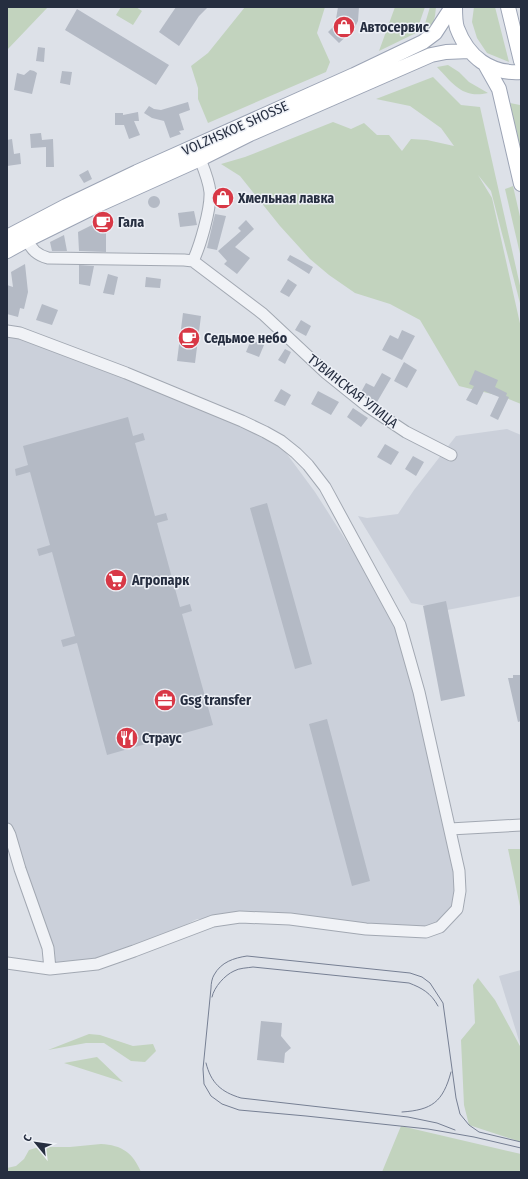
<svg xmlns="http://www.w3.org/2000/svg" width="528" height="1179" font-family="'Fira Sans Condensed',sans-serif">
	<rect width="100%" height="100%" fill="#dde1e8"/>
	<path fill="#cbd0da" d="M7,331l268,107 40,54 85,133 59,246 -2,38 -31,23 -136,-13h-93l-63,32 -84,18 -43,-138z
		M507,429l14,6v161l-74,14 -36,-7 -53,-87 9,2 31,-4 16,-24 42,-54z
		M521,970v77l-22,-71z"/>
	<path fill="#c2d3be" d="M7,7h41l-41,43z
		M121,7h15l6,4 -9,14 -17,-10z
		M245,7h80l-8,26 13,29 -4,10 -118,51 -10,-24v-11l-7,-22 17,-13z
		M395,7h30l-9,26 -37,18z
		M430,7h6l-1,9 -5,21h-9z
		M474,7h21l14,55 -22,-9 -10,-15 -5,-16z
		M448,65l11,7 10,10 19,11c-25,6 -35,-9 -51,-26z
		M433,77l28,28 19,2 41,183v17l-30,-116 -13,-16 14,23 29,130v76l-17,-7 -45,-11 -39,-66 -30,-16 -35,-11 -26,-18 -19,-16 -30,-33 -40,-50 -19,-12 24,-7 88,-35 18,7 13,-6 13,12h12l13,16 9,-12 16,1 27,6 -13,-18 -31,-22 -34,-7z
		M510,103l10,2 1,5v45z
		M513,186l8,35v37l-16,-69z
		M508,849h13v66v-4z
		M478,978l17,22 26,48v94l-52,-17 -5,-20 -3,-65 14,-17 -2,-38z
		M89,1034l11,1 33,11 20,-2 3,7 -11,11 -14,-1 -27,-18h-18l-38,7z
		M97,1057l26,25 -59,-19z
		M401,1126l120,28v18h-139z
		M101,1144c21,1 32,9 40,28h-134v-4l9,-2 8,-7 5,-9 10,-3h31z"/>
	<path fill="#b4bac5" d="M176,7h32l-9,9 -20,30 -20,-14z
		M338,7h21l-1,14 -4,8 -15,14 -11,-11 7,-7z
		M77,9l92,56 -13,20 -91,-55z
		M38,47l7,1 -1,14 -8,-1z
		M30,70l4,1 3,2 -5,21 -18,-4 3,-17 7,2z
		M62,71l10,1 -2,13 -10,-2z
		M188,102l2,8 -11,4 5,16 -5,1 2,3 -11,4 -6,-17 -12,-3 -8,-5 5,-7 5,3 7,1z
		M138,112l1,9h-5l6,14 -11,4 -5,-14h-9v-12h8v2z
		M41,133l1,7 11,-1 1,28h-8v-20l-15,1 -1,-14z
		M12,139l2,15 6,-1 1,11 -14,2v-26z
		M88,170l4,9 -8,4 -5,-8z
		M148 202a6 6 0 1 1 12 0a6 6 0 1 1-12 0Z
		M194,211l3,14 -17,2 -2,-14z
		M215,214l11,2 -9,34 -10,-2z
		M106,218v34l-27,-1 -1,-19z
		M246,220l8,9 -19,18 15,11 -13,16 -13,-10 3,-3 -9,-10 23,-20 -3,-3z
		M64,235l3,16h-15l-2,-9z
		M290,255l23,12 -4,7 -22,-14z
		M25,264l3,28 -4,17 -4,-1 -2,9 -11,-3v-29l6,2 -2,-15z
		M79,265l15,1 -4,20 -11,-2z
		M108,274l10,3 -4,18 -11,-2z
		M146,277l15,2 -1,9 -15,-1z
		M288,279l9,6 -8,12 -9,-5z
		M42,304l16,6 -6,15 -16,-5z
		M183,313l18,3 -6,47 -18,-2z
		M301,320l10,6 -5,10 -11,-6z
		M402,330l13,6 -13,24 -20,-10 8,-15 8,4z
		M251,340l13,5 -5,12 -13,-5z
		M285,349l6,3 -6,12 -7,-4z
		M404,362l13,8 -10,18 -13,-7z
		M475,370l23,10 -3,7 12,6 -1,3 3,1 -11,23 -8,-4 9,-19 -15,-6 -7,14 -11,-5 8,-14 -5,-2z
		M382,373l9,5 -14,24 -16,-10 5,-9 8,4z
		M281,389l10,6 -6,11 -11,-5z
		M318,391l21,11 -8,13 -20,-11z
		M353,408l15,10 -7,9 -14,-10z
		M128,417l5,19 10,-3 2,7 -10,3 20,73 11,-3 2,7 -11,3 23,84 10,-3 2,7 -10,3 31,111 -106,30 -30,-112 -14,4 -2,-7 14,-4 -23,-84 -13,4 -2,-7 13,-4 -20,-73 -14,4 -1,-7 13,-4 -5,-19z
		M385,444l14,8 -8,13 -14,-8z
		M413,456l11,6 -8,14 -11,-7z
		M267,503l45,161 -17,5 -45,-161z
		M446,601l19,95 -24,5 -18,-95z
		M513,675h8v46l-3,1 -10,-44h5z
		M327,719l43,162 -18,5 -43,-162z
		M261,1021l21,2 -1,13 10,12 -6,5 -1,10 -27,-3z"/>
	<g fill="none" stroke-linecap="round" stroke-linejoin="round">
		<g stroke="#a2a8b2" stroke-width="13">
			<path id="minor" d="M27,240c5,10 10,15 21,18l136,2 9,1 70,53 63,59 41,33 39,26 45,23
				M193,261c7,-15 18,-52 17,-69 -1,-11 -6,-23 -10,-33
				M7,331l13,2 106,40 116,48 23,11 16,9 15,12 12,12 17,22 75,138 19,67 40,179 1,20 -3,18 -17,18 -14,5 -60,-3 -76,-10 -50,-2 -27,4 -79,30 -37,13 -47,5 -43,-6
				M7,829l3,6 10,34 28,79 2,21
				M450,829l71,-4"/>
		</g>
		<g stroke="#9ca4b5" stroke-width="16">
			<path id="major" d="M455,7c0,7 0,15 2,21 11,29 33,46 64,44
				M508,7l13,54
				M485,64l14,25 22,95
				M7,237l59,-31 71,-34 217,-97 69,-33 12,-9 17,-26
				M7,251l20,-11 73,-36 100,-45 50,-25 181,-79 15,-3 23,-1"/>
		</g>
		<use href="#minor" stroke="#f0f2f6" stroke-width="11"/>
		<use href="#major" stroke="#fff" stroke-width="14"/>
		<path stroke="#767f93" stroke-width="1" d="M212,997c2,-10 13,-22 22,-26 5,-3 13,-3 19,-4l156,16c13,5 22,10 29,23
			M206,1063c5,20 15,29 35,35l167,19 29,6 18,7
			M402,1112c30,-2 41,-10 49,-40
			M521,1142l-42,-10 -10,-7 -9,-11 -4,-16 -13,-95 -13,-20 -8,-6 -12,-4 -163,-17c-13,2 -26,6 -33,19 -2,3 -3,9 -3,13l-8,81 1,15 7,12 11,8 17,6 67,6 122,13 46,8 47,11"/>
	</g>
	<defs>
		<g id="shop-disc" transform="scale(1.15)"><circle r="9.5" fill="#d83846" stroke="#edf0f6"/><path d="M-5-2.5h2.3a2.7 3.5 0 0 1 5.4 0H5L5.5 6h-11ZM-1.5-2.5h3a1.5 2.3 0 0 0-3 0Z" fill="#fff"/></g>
		<g id="cafe-disc" transform="scale(1.15)"><circle r="9.5" fill="#d83846" stroke="#edf0f6"/><path d="M-5.5-4.5H6V0H3Q3 3.5 0 3.5H-2.5Q-5.5 3.5-5.5 0ZM3-3.2v2h1.7v-2ZM-6 4.5H4V6H-6Z" fill="#fff"/></g>
		<g id="supermarket-disc" transform="scale(1.15)"><circle r="9.5" fill="#d83846" stroke="#edf0f6"/><path d="M-6-5.5h2.5l.6 2H6L4.5 2H-2.5L-4.4-4H-6ZM-1.5 3.2a1.3 1.3 0 1 0 .1 0ZM3 3.2a1.3 1.3 0 1 0 .1 0Z" fill="#fff"/></g>
		<g id="office-disc" transform="scale(1.15)"><circle r="9.5" fill="#d83846" stroke="#edf0f6"/><path d="M-6-3h4V-5.5h4V-3h4V5H-6ZM-1-4.5V-3h2v-1.5ZM-6 0V1H6V0Z" fill="#fff"/></g>
		<g id="restaurant-disc" transform="scale(1.15)"><circle r="9.5" fill="#d83846" stroke="#edf0f6"/><path d="M-5-6h1v4h1v-4h1v4h1v-4h1v5L-1.5 .5V6h-2V.5L-5-1ZM5-6V6H3V1.5H1.5Q1.5-4 5-6Z" fill="#fff"/></g>
	</defs>
	<g fill-rule="evenodd">
		<use href="#shop-disc" x="344" y="27"/>
		<use href="#shop-disc" x="223" y="198"/>
		<use href="#cafe-disc" x="103" y="222"/>
		<use href="#cafe-disc" x="189" y="338"/>
		<use href="#supermarket-disc" x="116" y="580"/>
		<use href="#office-disc" x="165" y="700"/>
		<use href="#restaurant-disc" x="127" y="738"/>
	</g>
	<g text-anchor="middle" stroke-width="3" stroke-linejoin="round" paint-order="stroke">
		<g font-size="14" font-weight="bold" fill="#262e40" stroke="#edf0f6" text-anchor="start">
			<text x="360" y="32">Автосервис</text>
			<text x="238" y="203">Хмельная лавка</text>
			<text x="118" y="227">Гала</text>
			<text x="204" y="343">Седьмое небо</text>
			<text x="132" y="585">Агропарк</text>
			<text x="180" y="705">Gsg transfer</text>
			<text x="142" y="743">Страус</text>
		</g>
		<g font-size="14" fill="#262e40" stroke="#edf0f6">
			<text transform="translate(235 128) rotate(-24)" y="5">VOLZHSKOE SHOSSE</text>
			<text transform="translate(353 391) rotate(38)" y="5">ТУВИНСКАЯ УЛИЦА</text>
		</g>
	</g>
	<rect width="528" height="1179" fill="none" stroke="#262e40" stroke-width="16"/>
	<g transform="translate(36 1143) rotate(299)" stroke="#edf0f6" stroke-width="3" paint-order="stroke">
	<path d="M0-3L7 15L0 10L-7 15Z" fill="#262e40"/>
	<text y="-6" font-size="11" font-weight="bold" text-anchor="middle" fill="#262e40">С</text>
	</g>
</svg>
